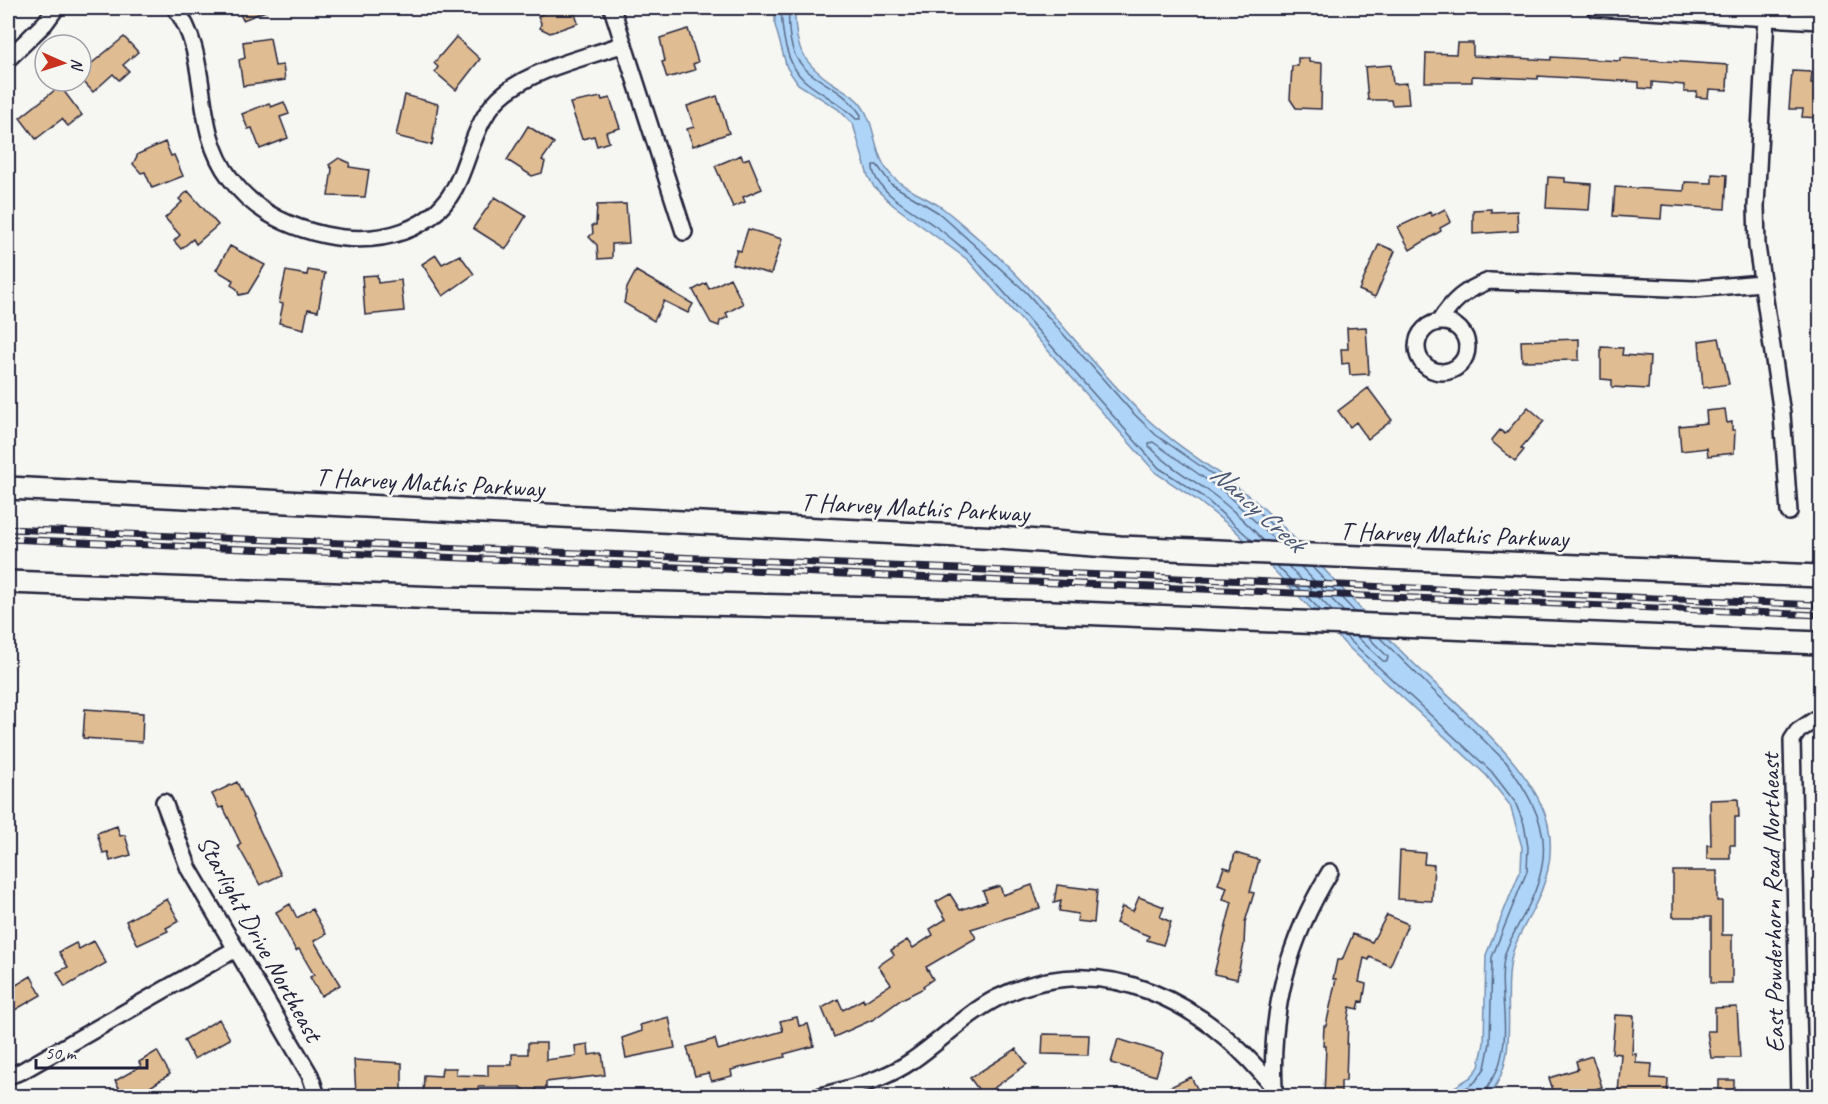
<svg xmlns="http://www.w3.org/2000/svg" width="1828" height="1104" font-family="Caveat,sans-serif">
	<rect width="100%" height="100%" fill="#f6f6f2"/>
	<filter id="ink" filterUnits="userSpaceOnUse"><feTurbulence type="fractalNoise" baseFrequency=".0167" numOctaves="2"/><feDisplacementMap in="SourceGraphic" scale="12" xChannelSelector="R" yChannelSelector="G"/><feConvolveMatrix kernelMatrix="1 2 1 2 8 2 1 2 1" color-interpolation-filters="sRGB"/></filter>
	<g filter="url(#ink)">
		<path fill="#aed5f8" stroke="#768dac" stroke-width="1.5" d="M775,8h20c-1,39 7,55 39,76 11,7 21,12 28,22 15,21 11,52 31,71 13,13 33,20 48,30 14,10 26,22 38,32 60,52 105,117 161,173 37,37 84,61 123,96 48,43 89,94 134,139 45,47 136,114 151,177 7,32 -2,61 -17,89 -7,15 -17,29 -20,46 -9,47 10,96 -22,137h-49l31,-19 8,-10 5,-24 2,-88 35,-86 1,-22 -12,-42 -24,-30 -141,-131 -110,-114 -38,-30 -41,-27 -188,-213 -75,-55 -19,-18 -6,-11 -15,-52 -15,-15 -40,-25 -11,-16 -12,-43z"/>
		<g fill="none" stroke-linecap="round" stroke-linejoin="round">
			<path stroke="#5a6a87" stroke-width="1.5" d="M781,8c1,23 4,56 24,73 17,14 36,22 51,38h4l1,-4c-31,-46 -77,-27 -72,-107
				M1253,541l-52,-46 -42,-27 -187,-212c-12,-10 -24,-21 -37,-30 -18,-13 -64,-36 -62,-61h4l14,19 48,29 87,79 107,121 23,22 73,51 32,28 27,28
				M1264,541c-18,-19 -38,-38 -60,-53 -20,-13 -38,-24 -55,-42v-3l4,-1 71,50 53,50
				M1277,566l44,45
				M1288,566l44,45
				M1301,567l43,45
				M1312,567l43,45
				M1345,636l146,135 24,31 9,22 4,23 -1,24 -35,86 -2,86 -5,25 -10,14 -21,14
				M1356,636l27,25h4l1,-4 -20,-20
				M1379,637l127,125c38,51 51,88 21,147 -8,15 -17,29 -22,45 -7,29 2,59 -1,87 -1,8 -3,19 -6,27 -4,9 -12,19 -13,28"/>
		</g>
		<path fill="#e0bc92" stroke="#22223b" stroke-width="1.5" d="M237,8h36l-30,12z
			M541,8h32l5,15 -28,10 -10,-5 1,-5 -3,-7 5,-2z
			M688,29l10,33 -5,2 2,6 -28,8 -5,-16 3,-1 -5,-23z
			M124,37l14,15 -15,13 6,6 -10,9 -6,-6 -20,18 -12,-13v-7z
			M456,37l24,22 -24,31 -21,-18 3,-5 -4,-4z
			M270,38l5,28 8,-1 2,15 -42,6 -4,-26 6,-2 -2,-16z
			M1457,43h16v13l78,4v-3l69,4v-3l108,7 -1,25 -18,-1 -1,9 -12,-1 1,-5h-13v-7l-32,-3v7l-13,-1v-6l-101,-6v3l-66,-3v6h-47l1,-29 30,1z
			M1298,58h11v4l13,1 -1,46 -25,-1 -6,-9 2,-33h6z
			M1391,65l2,19 14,-1 2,21 -17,1 -1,-5h-23l-3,-33z
			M1792,71l20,1 -1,11h10v35l-19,-1 1,-8h-14z
			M60,86l22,29 -14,11 -6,-7 -26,20 -16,-21z
			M405,95l33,9 -6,41 -36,-9z
			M717,96l12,37 -36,13 -6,-17 7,-2 -7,-21z
			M601,97l1,3 8,-2 10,30 -14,4 3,10 -12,4 -3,-10 -12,3 -12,-36z
			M284,102l5,12 -9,3 8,21 -28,11 -8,-21 -4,1 -6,-15 27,-11 2,4z
			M528,126l26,17 -12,17 3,2 -3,11 -10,3 -25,-16z
			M165,142l6,14 3,-1 9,21 -31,12 -7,-16 -4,1 -8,-9 5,-10z
			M741,155l2,5 6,-2 13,31 -19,8 2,5 -12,5 -18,-41z
			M339,158l11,5 -1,4 20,3 -4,27 -37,-1 4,-27 -3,-4z
			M1712,174l15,1 -2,34 -63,-4 -1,14 -48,-3 2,-29 69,4 1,-9 27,1z
			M1548,177l17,1v4l26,2 -2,26 -43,-2z
			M188,191l30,34 -22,19 -3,-5 -12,10 -7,-8 6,-6 -15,-17 17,-16 -3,-3z
			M495,197l31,19 -20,33 -33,-21z
			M626,204l3,39 -17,1v14l-14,1 -1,-14 -8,-8 4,-4 -1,-8h4l1,-20z
			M1445,209l6,13 -11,6 1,3 -31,19 -12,-23 32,-15 2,4z
			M1491,209v3l26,-1 1,20 -45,3v-24z
			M748,229l34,10 -11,35 -39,-10 5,-14 4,1z
			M1379,244l16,7 -20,46 -16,-7z
			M230,246l35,19 -17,28 -9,2 -2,-6 -6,-4 2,-5 -17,-10z
			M436,255l6,9 18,-9 14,19 -31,22 -21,-32z
			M308,270l17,3 -7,38 -10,-2 -4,20 -25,-6 4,-19 -4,-1 7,-32 21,4z
			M636,271l57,33 -5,9 -24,-12 -10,20 -30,-18 3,-15z
			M377,275l1,8 23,-3 3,31 -39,4 -3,-39z
			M730,278l13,26 -17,9 2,4 -8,4 -1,5 -8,-3 -18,-33 13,-7 3,6z
			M1366,327l3,47 -19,1 -1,-12 -7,1 -1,-15h7l-1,-21z
			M1719,338l10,46 -26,4 -4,-47z
			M1579,339v21l-57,1 -1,-20z
			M1601,347l22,1 -1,7 28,2 -2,32 -36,-2v-7l-11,-1z
			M1368,388l24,32 -24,19 -12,-17 -6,5 -12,-16z
			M1528,407l16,14 -23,27 3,2 -9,11 -24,-20 9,-11 5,4z
			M1725,409l2,14 5,-1v8h3l-1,23 -26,3 -1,-8 -26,3 -2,-25 28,-3 -1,-12z
			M85,709l58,4 -1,29 -59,-4z
			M237,782l44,93 -21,10 -22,-39 3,-2 -18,-37 -4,1 -7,-14z
			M1738,799l1,18h-4v28h-5v14h-23v-14h4l-1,-45z
			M117,826l3,10 5,-1 6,20 -21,6 -2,-9 -5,1 -6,-20z
			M1400,851l25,2 -1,11 10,1 -2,36 -34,-2z
			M1235,853l24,7 -9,32 4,1 -9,29 -1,23 -7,34 -23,-5 18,-72 -9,-3 4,-12 -9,-3 6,-17 7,2z
			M1673,871h44v30h5v34h10v48h-21v-66h-38z
			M1032,885l8,23 -69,21 5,9 -50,29 7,12 -10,7 1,2 -22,11 -28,20 -40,18 -12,-29 16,-9 5,11 20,-11 1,3 27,-18 -13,-18 16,-11 -3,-5 16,-10 6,8 20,-13 -3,-6 16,-10 -10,-17 14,-8 10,16 27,-9 -4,-10 17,-5 3,9z
			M1057,885l40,5 -3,33 -17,-2 1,-7 -19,-3 2,-10 -7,2z
			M1139,897l25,10 -4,10 11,5 -8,23 -16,-5 2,-4 -33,-13 6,-16 11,4z
			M167,899l12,22 -13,7 2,3 -30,14 -12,-24z
			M290,904l7,14 15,-9 14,25 -12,7 26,44 -19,11 -11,-19 4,-2 -15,-26 -3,2 -20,-39z
			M1387,915l21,9 -18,42 -20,-9 -1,3 -5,-2 -5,24 7,2 -3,18 -3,-1 -2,8 -8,-2 -2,12 -2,62h-5v15h-17l2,-50h-3l1,-20h2l10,-47h-3l4,-19h5l11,-26 19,8z
			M94,941l12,22 -41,24 -8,-15 11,-5 -9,-15 17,-9 3,6z
			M31,976l10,19 -33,19v-24z
			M1737,1007l3,51h-29l-4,-27h8v-23z
			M1615,1015l19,1 -2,38h4v9l16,1 -1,14 17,1 -1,17 -49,-2 3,-40 -9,-1z
			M669,1017l6,31 -49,10 -4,-20 20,-7 -2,-6z
			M797,1017l2,9 9,-2 6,22 -30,8 1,3 -54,13 1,6 -20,5 -4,-8 -13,3 -8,-29 28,-8 3,11 65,-19 -3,-10z
			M219,1019l11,20 -36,20 -10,-19z
			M1043,1034l46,1 -1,20 -46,-1z
			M1118,1039l45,14 -7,23 -45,-13z
			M528,1043h18v17l30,-4 -1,-10 13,-2 1,11 13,-2 3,22 -59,7v6h-10v8h-12v-7l-4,-2h-42v6h-13v3h-42l1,-21 17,1 1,-8h14v7l32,1v-11h24v-11h16z
			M1016,1049l11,15 -44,32 -13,-18z
			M157,1051l13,23 -23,15 4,7h-27l-9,-15 26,-15 -2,-4z
			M1592,1056l10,31 -29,9h-18l-6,-18 29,-9 -2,-8z
			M354,1060l48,3v31l-15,2 -31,-2z
			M1191,1077l10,19h-29l-4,-8z
			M1719,1080h15v16h-15z"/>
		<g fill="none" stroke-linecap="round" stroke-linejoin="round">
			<g stroke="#22223b" stroke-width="20">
				<path id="minor" d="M175,8c37,48 16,119 55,170 23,32 57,49 95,57 53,11 111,-2 134,-56 13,-30 19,-66 47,-87 30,-24 82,-35 118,-48
					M612,8l72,224
					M1595,8l225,13
					M1766,17l-10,189 1,40 25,168 7,98
					M8,59l37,-36 11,-15
					M1439,322c14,-22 26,-32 50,-41l205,8 67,-6
					M1417 347a25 25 0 1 1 50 0a25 25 0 1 1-50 0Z
					M164,802l25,67 121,206 7,21
					M8,1076l14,-5 212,-121
					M1274,1088c-4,-80 15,-149 56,-216
					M821,1096c32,-9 64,-16 92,-36 28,-19 53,-46 84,-62 107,-53 210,6 277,90l1,8
					M1800,1096l-8,-356 6,-9 18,-12"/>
			</g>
			<g stroke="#22223b" stroke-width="26">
				<path id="highway" d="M8,488l991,50 121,9 700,29
					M8,582l432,16 613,14 767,31"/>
			</g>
			<use href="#minor" stroke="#f6f6f2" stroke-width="15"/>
			<use href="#highway" stroke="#f6f6f2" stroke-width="21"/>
			<g stroke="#22223b" stroke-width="7">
				<path id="rail" d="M8,529l1812,76
					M8,539l1812,76"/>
			</g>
			<use href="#rail" stroke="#f6f6f2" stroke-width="4.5" stroke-dasharray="14" stroke-linecap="butt"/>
		</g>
	</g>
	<g text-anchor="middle" stroke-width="5" stroke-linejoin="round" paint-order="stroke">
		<g font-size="26" fill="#22223b" stroke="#f6f6f2">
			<text transform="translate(430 482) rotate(3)" y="9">T Harvey Mathis Parkway</text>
			<text transform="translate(915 507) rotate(3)" y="9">T Harvey Mathis Parkway</text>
			<text transform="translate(1454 534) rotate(2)" y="9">T Harvey Mathis Parkway</text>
			<text transform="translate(1772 903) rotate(-91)" y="9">East Powderhorn Road Northeast</text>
			<text transform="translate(260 938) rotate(61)" y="9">Starlight Drive Northeast</text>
		</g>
		<g font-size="27" font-style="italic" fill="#4c5874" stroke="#f6f6f2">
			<text transform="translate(1258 508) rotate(42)" y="9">Nancy Creek</text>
		</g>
	</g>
	<rect width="1828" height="1104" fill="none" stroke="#f6f6f2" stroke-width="30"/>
	<rect x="15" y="15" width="1798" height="1074" fill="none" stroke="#22223b" stroke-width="2" filter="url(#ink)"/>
	<g transform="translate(63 63) rotate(93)"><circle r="28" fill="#f6f6f2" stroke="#a1a1a9" stroke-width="1.5"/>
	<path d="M0-4.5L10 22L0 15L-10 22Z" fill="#c8321e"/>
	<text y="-9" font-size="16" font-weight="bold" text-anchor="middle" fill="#22223b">N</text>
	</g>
	<path d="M36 1059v9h111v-9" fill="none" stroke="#22223b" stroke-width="3"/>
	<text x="45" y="1059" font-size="18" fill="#22223b" stroke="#f6f6f2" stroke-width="4.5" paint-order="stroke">50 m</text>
</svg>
